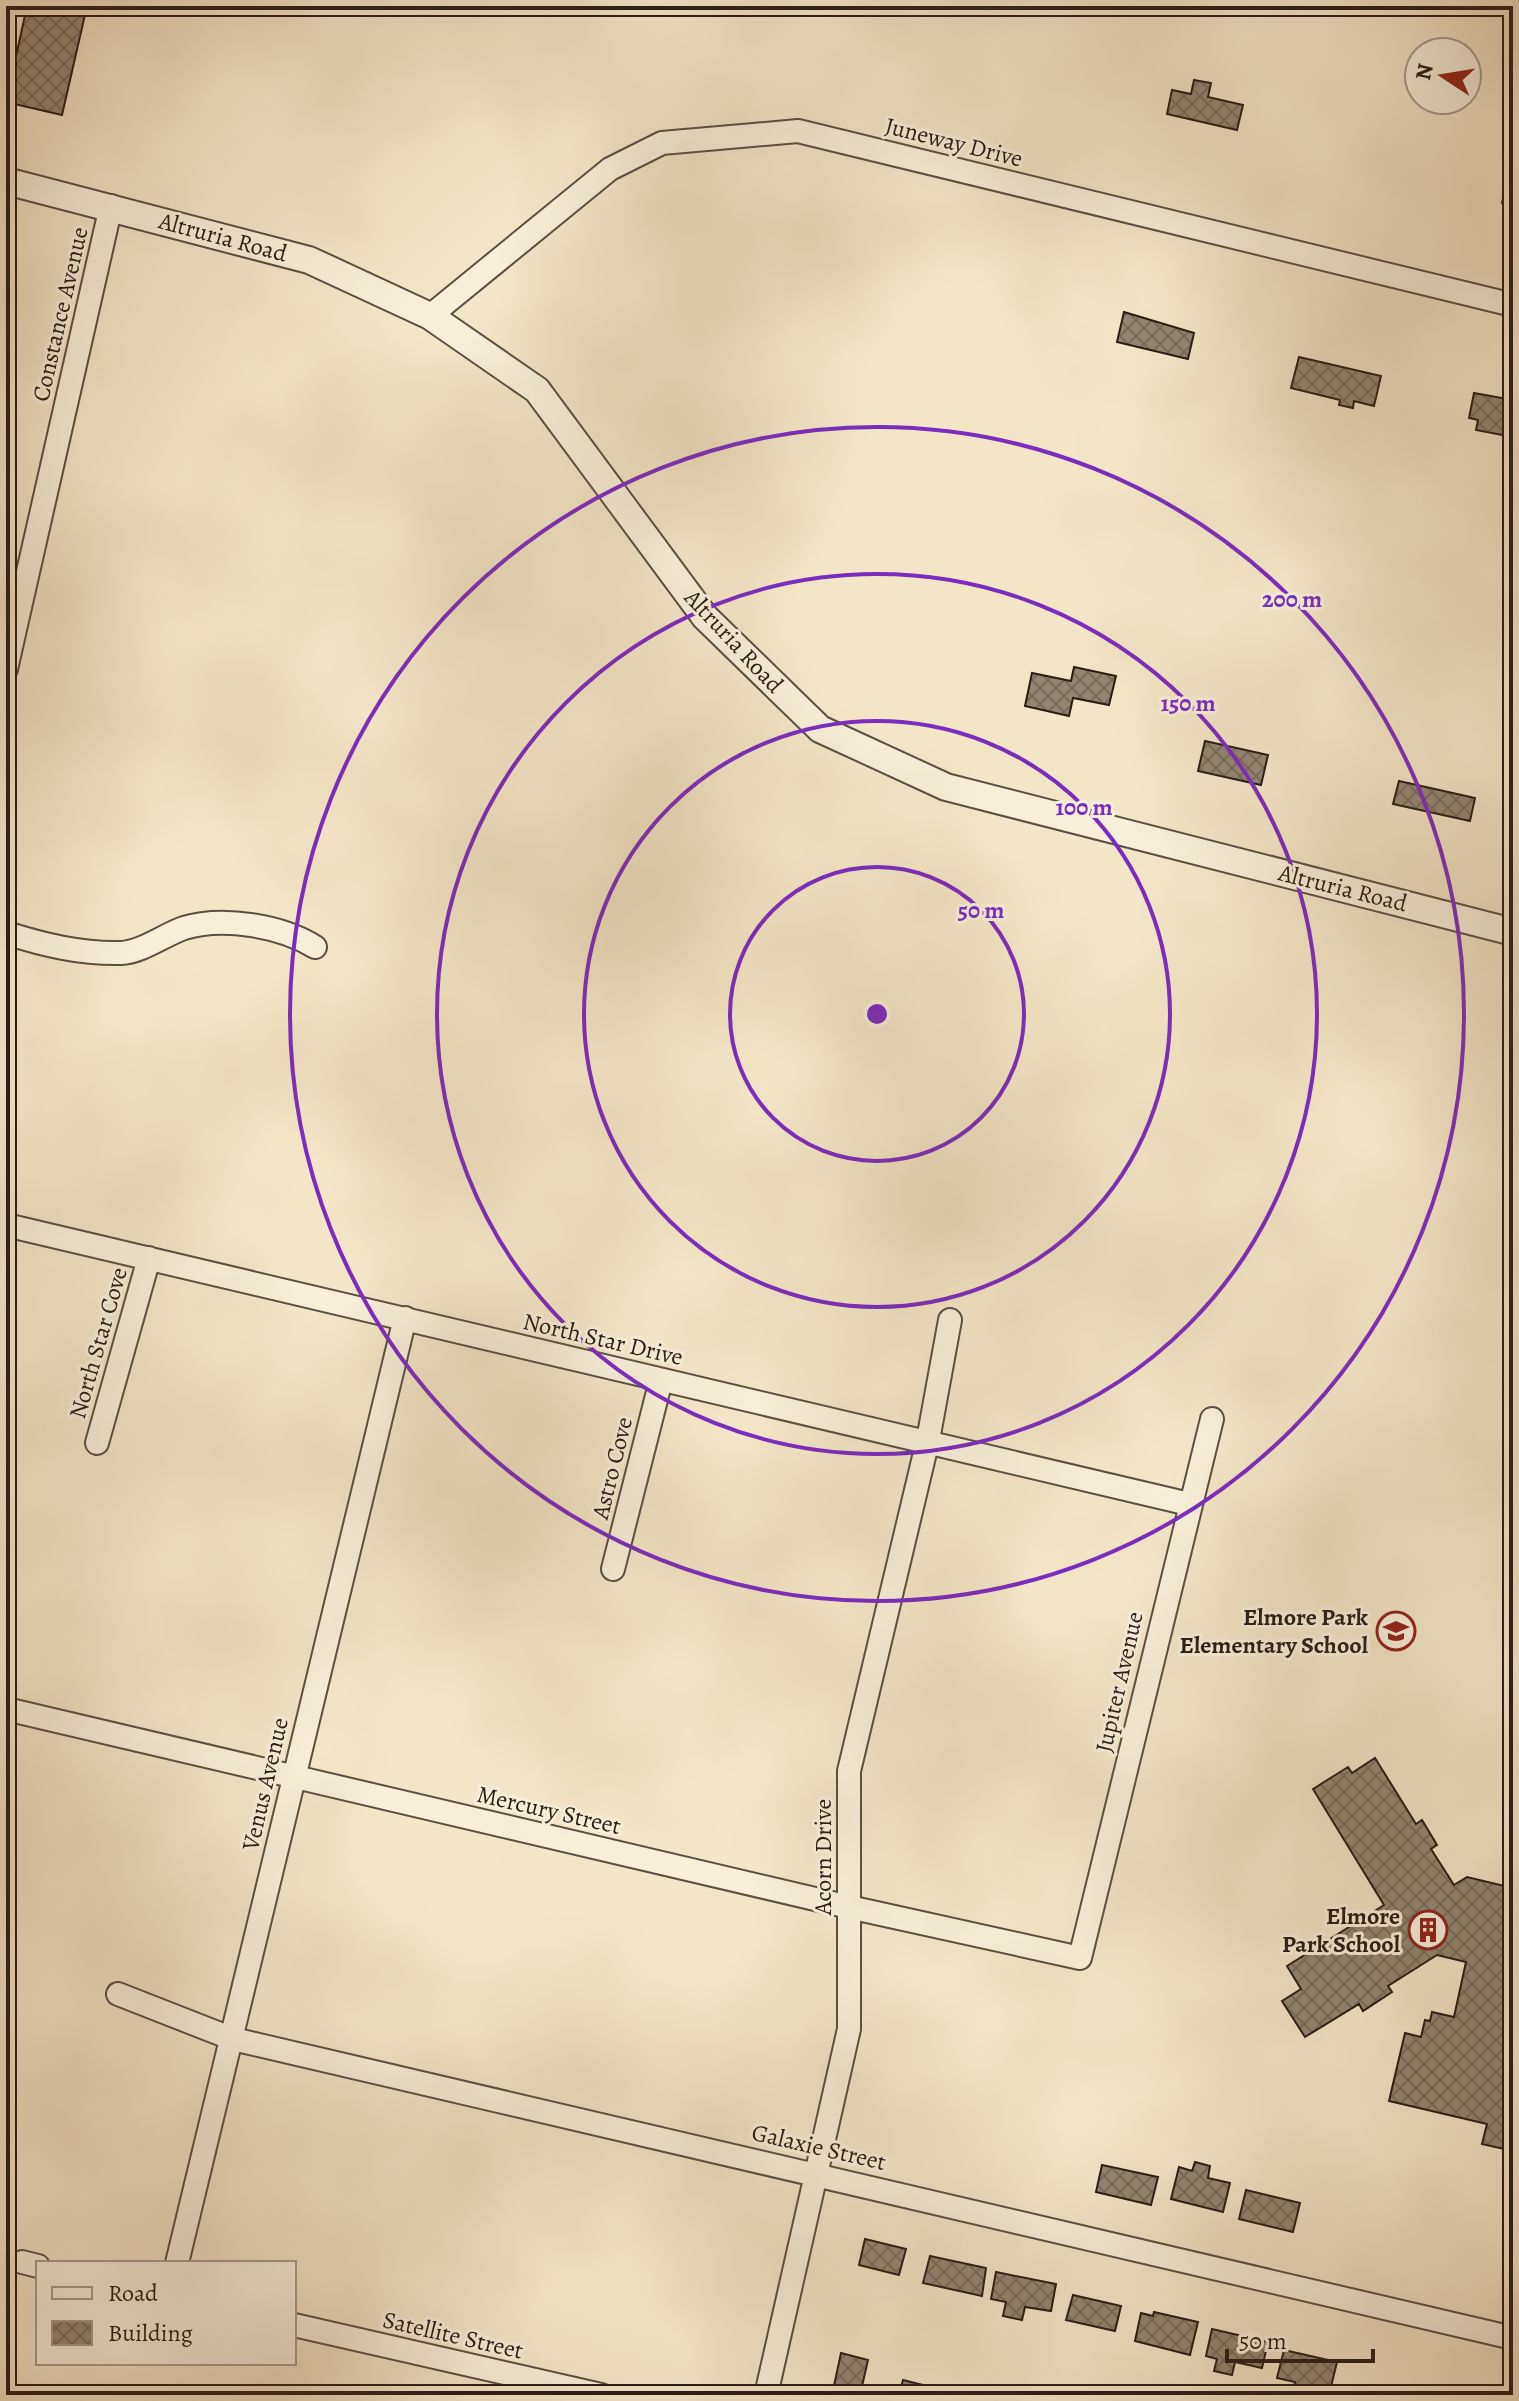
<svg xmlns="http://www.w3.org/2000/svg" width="1519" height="2401" font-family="Alegreya,serif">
	<defs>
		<pattern id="building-cross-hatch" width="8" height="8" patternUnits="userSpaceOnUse" patternTransform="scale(2)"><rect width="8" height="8" fill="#928672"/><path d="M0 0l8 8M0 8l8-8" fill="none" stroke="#776d5d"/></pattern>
	</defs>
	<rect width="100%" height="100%" fill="#f3e6c6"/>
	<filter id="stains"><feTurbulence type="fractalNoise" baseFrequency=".0025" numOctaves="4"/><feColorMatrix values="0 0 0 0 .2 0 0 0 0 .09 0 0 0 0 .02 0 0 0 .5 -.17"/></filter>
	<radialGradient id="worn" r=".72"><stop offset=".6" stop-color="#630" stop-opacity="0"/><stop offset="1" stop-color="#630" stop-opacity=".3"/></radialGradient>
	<path fill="url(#building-cross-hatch)" stroke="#281d17" stroke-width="2" d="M27,6h60l-25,109 -56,-13z
		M1194,80l17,3 -3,14 35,8 -6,25 -70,-16 5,-24 19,4z
		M1508,175l5,1v30l-11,-3z
		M1124,312l70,21 -6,26 -71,-17z
		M1299,357l82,19 -7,30 -20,-5 -1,7 -14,-3 1,-5 -49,-12z
		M1474,393l39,7v37l-37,-7 2,-10 -9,-2z
		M1074,667l42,9 -7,29 -36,-7 -4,18 -44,-10 7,-33 39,8z
		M1205,741l63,14 -7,30 -63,-14z
		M1399,781l76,17 -5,23 -77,-17z
		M1375,1758l41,66 6,-4 15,25 -6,4 23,36 13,-8 46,11v263l-31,-7 5,-20 -98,-23 16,-68 16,4 4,-17 5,1 2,-9 22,5 12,-55 -29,-7 -49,31 4,6 -29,19 -4,-7 -54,33 -23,-36 19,-12 -14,-23 97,-61 -71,-116 35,-22 4,6z
		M1195,2162l15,4 -2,12 22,5 -7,29 -52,-13 8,-32 13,4z
		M1102,2165l56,12 -7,28 -55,-13z
		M1246,2190l54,13 -7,29 -54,-13z
		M865,2239l41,10 -7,26 -40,-10z
		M930,2256l56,12 -4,28 -59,-13z
		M996,2272l60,12 -5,27 -26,-4 -3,13 -19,-4 3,-14 -15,-3z
		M1073,2295l48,11 -6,25 -49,-11z
		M1154,2312l44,10 -8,33 -55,-14 6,-28 12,3z
		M1212,2329l56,13 -6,26 -27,-6 -3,13 -18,-4 3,-12 -11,-3z
		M1284,2350l53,12 -8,33 -36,-3 2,-10 -18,-4z
		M841,2353l27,7 -8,35h-28z
		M903,2380l52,13v2h-56z"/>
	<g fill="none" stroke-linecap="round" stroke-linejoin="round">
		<g stroke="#5b4f43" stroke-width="26">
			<path id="minor" d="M430,316l180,-147 52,-26 136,-12 715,174
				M6,669l105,-463
				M6,933c38,12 75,21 115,20 21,-1 43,-18 63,-25 39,-12 98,-2 131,19
				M6,1225l1183,279
				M97,1443l52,-185
				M613,1569l48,-189
				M6,1709l843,198 231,51 132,-539
				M118,1994l115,45 1280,299
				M22,2262l16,4
				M177,2263l228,-945
				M294,2325l307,70
				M766,2395l83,-366v-258l79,-331 22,-120"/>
		</g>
		<g stroke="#5b4f43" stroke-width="30">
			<path id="tertiary" d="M6,181l303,79 121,56 107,74 168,227 115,112 126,58 567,145"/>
		</g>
		<use href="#minor" stroke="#f7efda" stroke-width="22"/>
		<use href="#tertiary" stroke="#f7efda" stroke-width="26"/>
	</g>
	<g fill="none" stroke="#7b2cbf" stroke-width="4">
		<circle cx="877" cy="1014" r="147"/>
		<circle cx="877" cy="1014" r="293"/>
		<circle cx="877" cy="1014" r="440"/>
		<circle cx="877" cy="1014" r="587"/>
	</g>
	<defs>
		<g id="school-ring" transform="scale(2)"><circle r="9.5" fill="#f7efda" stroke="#8f2418" stroke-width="1.5"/><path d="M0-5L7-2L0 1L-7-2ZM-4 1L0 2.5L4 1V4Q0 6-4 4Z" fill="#8f2418"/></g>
		<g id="building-ring" transform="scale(2)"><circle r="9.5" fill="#f7efda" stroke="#8f2418" stroke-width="1.5"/><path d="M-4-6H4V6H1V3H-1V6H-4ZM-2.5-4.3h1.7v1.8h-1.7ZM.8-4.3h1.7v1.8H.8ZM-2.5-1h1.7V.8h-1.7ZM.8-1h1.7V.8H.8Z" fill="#8f2418"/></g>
	</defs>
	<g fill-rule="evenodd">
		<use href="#school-ring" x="1396" y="1631"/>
		<use href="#building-ring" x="1428" y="1930"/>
	</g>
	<g text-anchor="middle" stroke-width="6" stroke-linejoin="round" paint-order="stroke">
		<g font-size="24" fill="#281d17" stroke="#f7efda">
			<text transform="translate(954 142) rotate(14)" y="8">Juneway Drive</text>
			<text transform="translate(223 237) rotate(15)" y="8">Altruria Road</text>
			<text transform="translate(60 314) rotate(-77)" y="8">Constance Avenue</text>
			<text transform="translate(734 641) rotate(47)" y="8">Altruria Road</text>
			<text transform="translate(1343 888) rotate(14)" y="8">Altruria Road</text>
			<text transform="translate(603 1339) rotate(13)" y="8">North Star Drive</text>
			<text transform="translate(98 1343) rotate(-74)" y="8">North Star Cove</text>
			<text transform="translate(612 1468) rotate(-76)" y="8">Astro Cove</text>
			<text transform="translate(1119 1682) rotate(-77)" y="8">Jupiter Avenue</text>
			<text transform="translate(265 1784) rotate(-77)" y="8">Venus Avenue</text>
			<text transform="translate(549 1810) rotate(13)" y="8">Mercury Street</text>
			<text transform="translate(823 1857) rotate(-90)" y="8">Acorn Drive</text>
			<text transform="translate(819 2147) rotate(13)" y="8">Galaxie Street</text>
			<text transform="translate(453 2335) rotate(13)" y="8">Satellite Street</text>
		</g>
		<g font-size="24" font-weight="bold" fill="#281d17" stroke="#f7efda" text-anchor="end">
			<text x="1368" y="1625">Elmore Park<tspan x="1368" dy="28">Elementary School</tspan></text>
			<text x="1400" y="1924">Elmore<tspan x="1400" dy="28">Park School</tspan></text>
		</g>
	</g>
	<circle cx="877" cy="1014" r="12" fill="#7b2cbf" stroke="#f7efda" stroke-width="4"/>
	<g font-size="24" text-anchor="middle" font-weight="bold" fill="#7b2cbf" stroke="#f7efda" stroke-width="6" stroke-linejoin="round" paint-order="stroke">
		<text x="1292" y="607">200 m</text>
		<text x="1188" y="711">150 m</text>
		<text x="1084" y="815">100 m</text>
		<text x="981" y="918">50 m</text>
	</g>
	<rect width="1519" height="2401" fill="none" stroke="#f3e6c6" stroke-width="32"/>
	<rect x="8" y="8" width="1503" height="2385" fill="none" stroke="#281d17" stroke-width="4"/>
	<rect x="16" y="16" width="1487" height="2369" fill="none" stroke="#281d17" stroke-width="2"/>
	<rect x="36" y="2261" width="260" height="104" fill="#f7efda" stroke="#a49b8c" stroke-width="2"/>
	<rect x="52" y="2287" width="40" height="12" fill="#f7efda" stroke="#a49b8c" stroke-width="2"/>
	<text x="108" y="2301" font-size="24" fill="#281d17">Road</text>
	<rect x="52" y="2321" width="40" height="24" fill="url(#building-cross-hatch)" stroke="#a49b8c" stroke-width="2"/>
	<text x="108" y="2341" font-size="24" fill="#281d17">Building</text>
	<g transform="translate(1443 76) rotate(282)"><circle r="38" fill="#f7efda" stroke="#a49b8c" stroke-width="2"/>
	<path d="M0-6L14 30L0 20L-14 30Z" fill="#8f2418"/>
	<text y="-12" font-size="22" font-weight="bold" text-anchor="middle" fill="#281d17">N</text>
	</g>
	<path d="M1227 2349v12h146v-12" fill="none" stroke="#281d17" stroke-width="4"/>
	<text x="1239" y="2349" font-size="24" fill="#281d17" stroke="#f7efda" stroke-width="6" paint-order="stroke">50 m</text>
	<rect width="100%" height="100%" filter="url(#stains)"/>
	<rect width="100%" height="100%" fill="url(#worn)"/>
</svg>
